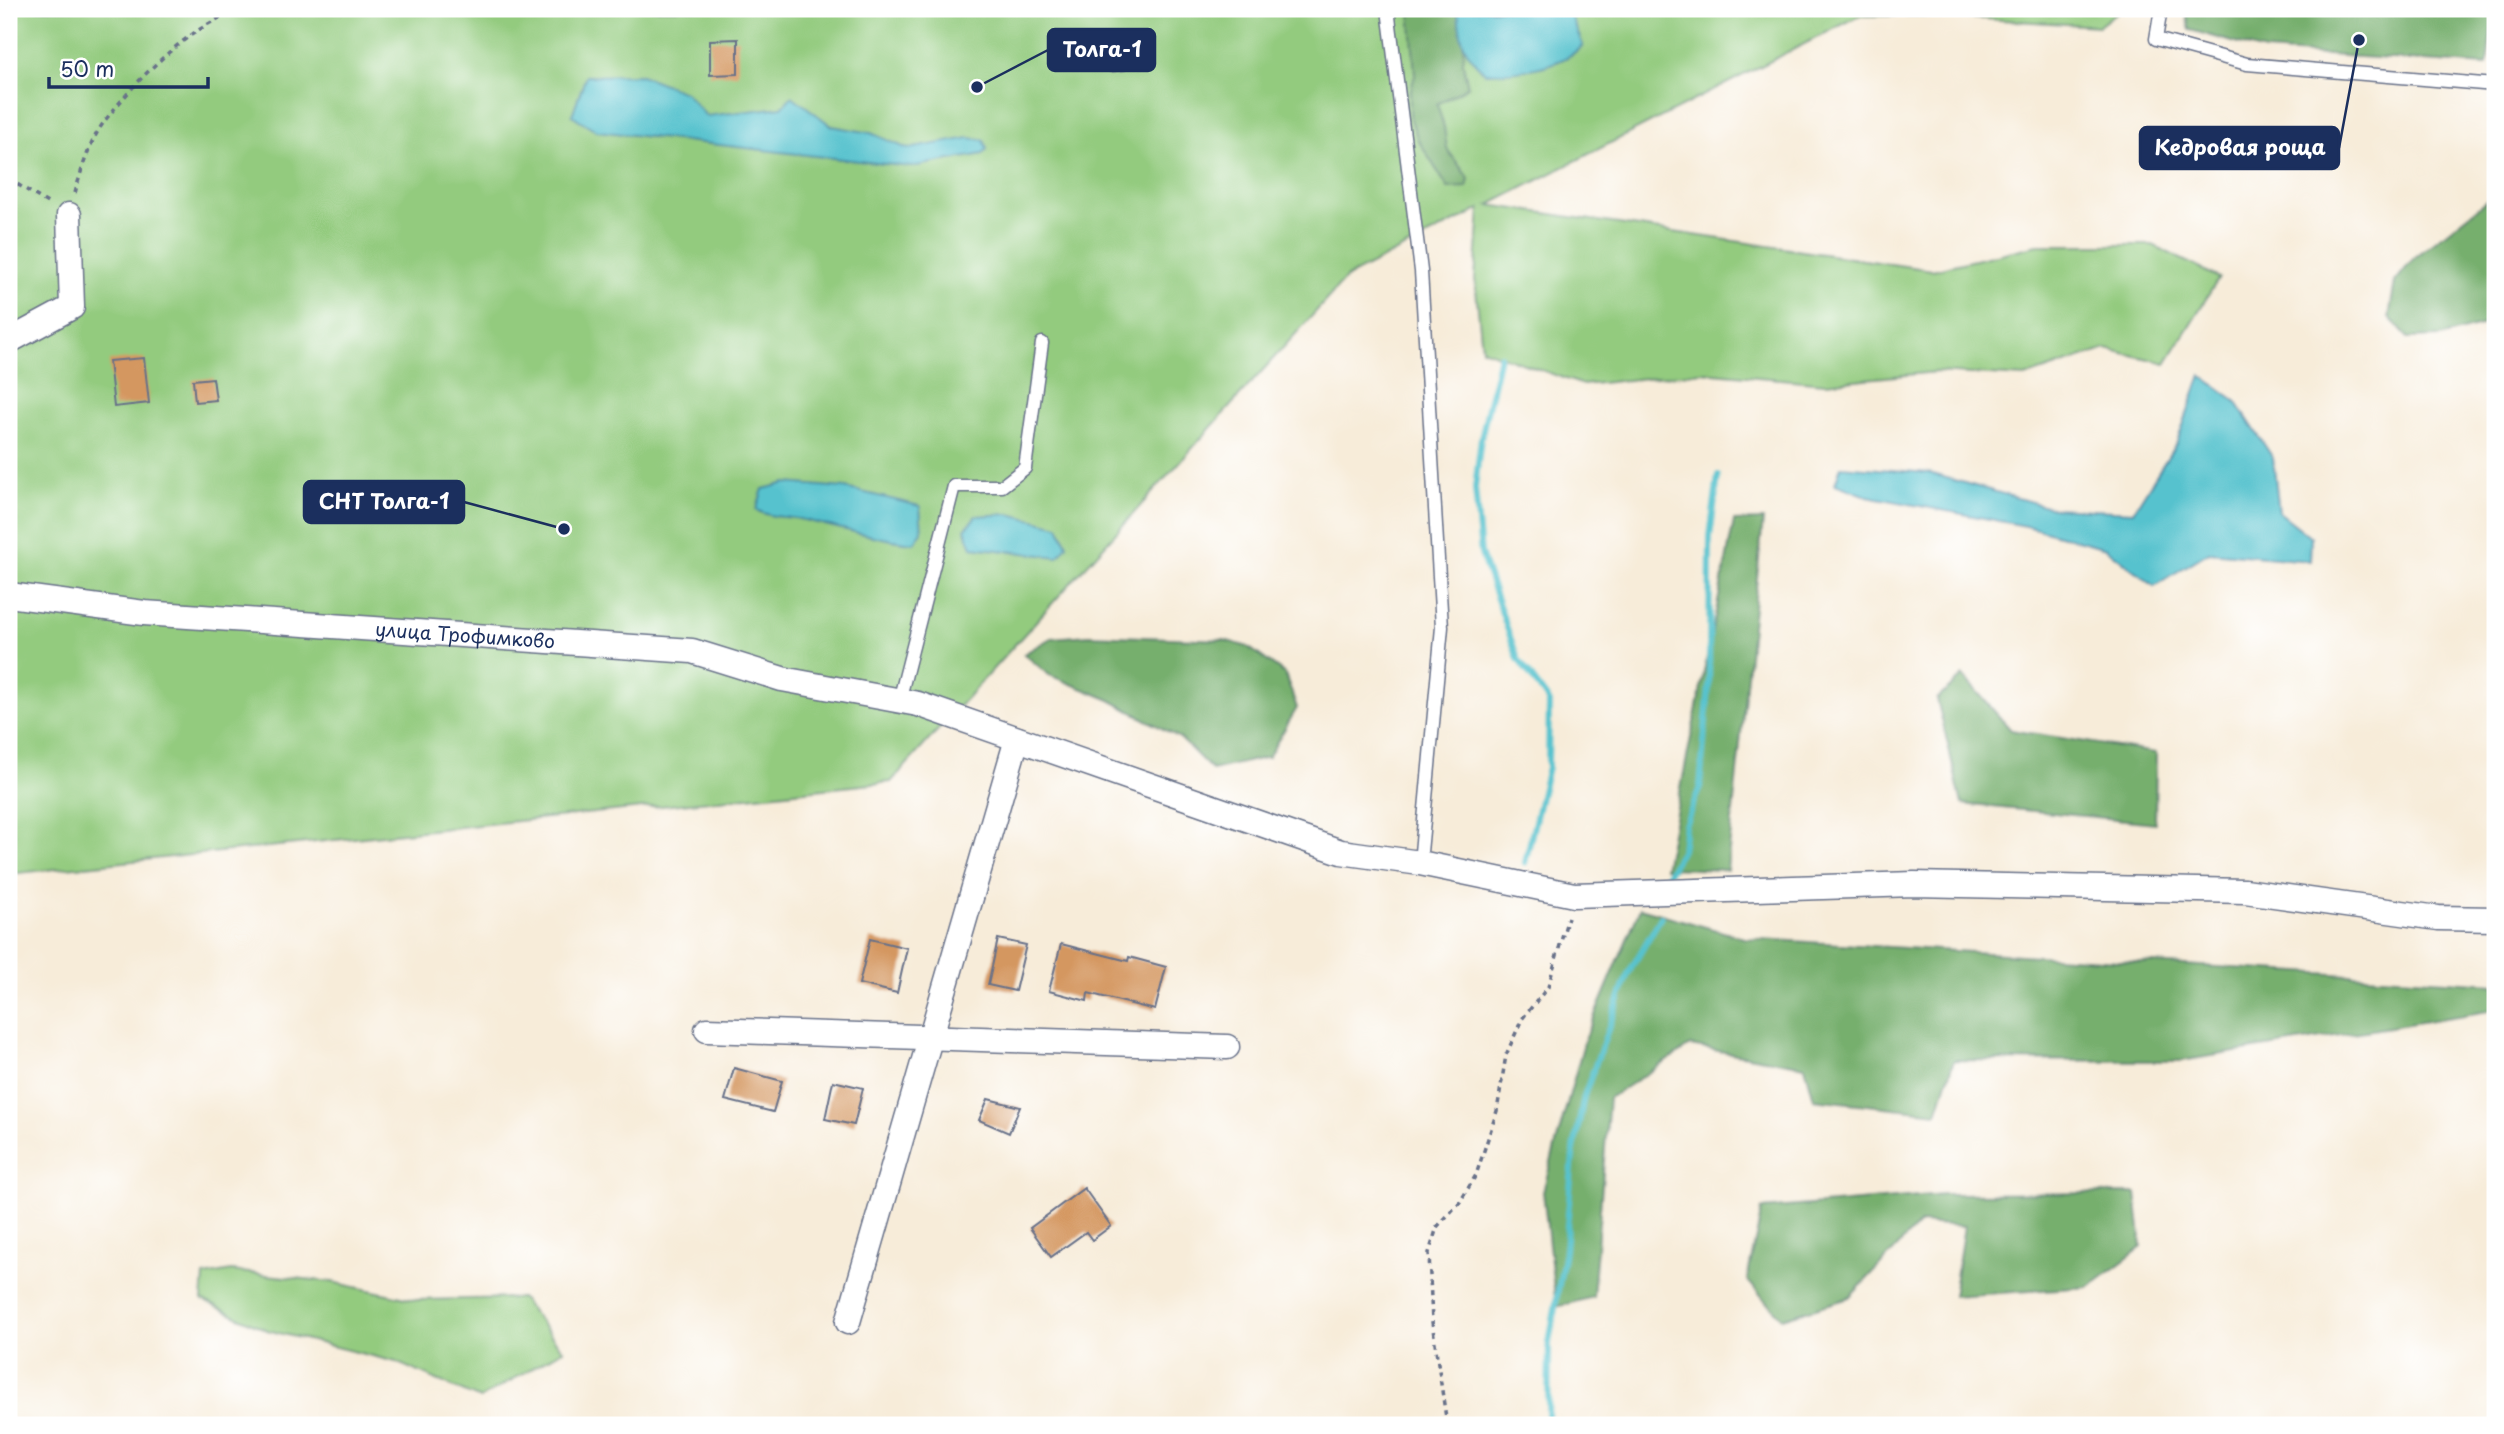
<svg xmlns="http://www.w3.org/2000/svg" width="2504" height="1434" font-family="'Playpen Sans',sans-serif">
	<rect width="100%" height="100%" fill="#fff"/>
	<filter id="ink" filterUnits="userSpaceOnUse"><feTurbulence type="fractalNoise" baseFrequency=".0143" numOctaves="2"/><feDisplacementMap in="SourceGraphic" scale="14" xChannelSelector="R" yChannelSelector="G"/><feConvolveMatrix kernelMatrix="1 2 1 2 8 2 1 2 1" color-interpolation-filters="sRGB"/></filter>
	<filter id="wash" filterUnits="userSpaceOnUse"><feTurbulence type="fractalNoise" baseFrequency=".00686" numOctaves="4" result="noise"/><feDisplacementMap in="SourceGraphic" scale="28" xChannelSelector="R" yChannelSelector="G"/><feGaussianBlur stdDeviation="1.57" result="paint"/><feColorMatrix in="noise" values="0 0 0 0 0 0 0 0 0 0 0 0 0 0 0 0 0 1.4 0 .05"/><feComposite in="paint" operator="in"/></filter>
	<g filter="url(#wash)">
		<rect width="100%" height="100%" fill="#f7ecd9"/>
		<path fill="#93cb7e" stroke="#577d6e" stroke-width="2" d="M9,9h2112l-22,17 -178,-11 -62,1 -370,189 443,65 106,-25h115l66,33 -53,85 -60,-14 -81,28 -89,-5 -111,11 -123,-11 -119,13 -101,-36 -7,-70 5,-70 -133,68 -456,505 -882,92z
			M231,1271l101,11 83,18 106,-2 42,52 -83,49 -84,-37 -129,-32 -65,-30 2,-24z"/>
		<path fill="#76af6d" stroke="#486f66" stroke-width="2" d="M1410,9h55l-2,55 5,23 -31,17 7,23 3,22 22,30 -2,8 -19,1 -30,-48 -8,-23v-24l5,-18z
			M2185,9h309l-7,56 -223,-14 -74,-21z
			M2495,194v128l-55,15 -32,1 -19,-21 6,-35 19,-24z
			M1763,520l-36,350 -62,-2 69,-347z
			M1089,635l135,5 24,7 37,27 12,34 -29,49 -56,13 -32,-32 -70,-38 -61,-25 -25,-21 27,-16z
			M1963,676l48,54 145,23 -1,70 -193,-19 -25,-105z
			M1640,908l104,30 751,46v26l-314,51 -227,-1 -17,53 -123,-14 -9,-33 -115,-20 -81,52 -16,199 -37,10 -13,-116 42,-152z
			M2136,1193l6,54 -53,40 -136,9 11,-70 -44,-3 -71,75 -67,20 -35,-38 15,-71 182,-15z"/>
		<path fill="#56c2ce" stroke="#387896" stroke-width="2" d="M1458,9h110l15,36c-21,23 -68,28 -98,28 -23,-22 -25,-33 -27,-64z
			M641,75l44,17 21,24 76,-9 10,-11 40,30 39,7 37,16 61,-11 15,2 3,9 -4,5 -72,13 -314,-36 -25,-16 14,-39z
			M2201,375l34,25 38,58 6,54 32,25 -1,24 -101,-9 -55,34 -48,-38 -80,-22 -159,-30 -32,-12 6,-18 88,7 124,35 80,4 44,-70z
			M786,483l59,5 75,18 2,26 -8,11c-40,-4 -76,-16 -115,-24 -15,-3 -28,-1 -43,-9l7,-21z
			M1009,514l50,12 8,19 -9,12 -86,-10 -7,-18 11,-13z"/>
		<g fill="none" stroke-linecap="round" stroke-linejoin="round">
			<path stroke="#56c2ce" stroke-width="6" d="M1500,356l-19,82 -6,50 6,66 37,105 31,42 -1,66 -23,96
				M1668,873l14,-23 3,-25 15,-38 9,-100 1,-150 8,-61
				M1548,1425l1,-82 16,-93 8,-95 11,-59 44,-122 33,-57"/>
		</g>
		<g id="blocks">
			<path fill="#d49761" d="M738,39v35l-28,1v-35z
				M1123,51l2,19 -15,2 -3,-19z
				M144,358l5,45 -35,4 -5,-46z
				M213,378l3,22 -21,2 -2,-22z
				M870,939l37,9 -10,45 -38,-9z
				M998,939l28,6 -11,46 -27,-6z
				M1061,944l67,17 1,-4 37,10 -11,43 -67,-17 -1,8 -38,-10z
				M734,1068l48,13 -9,31 -48,-12z
				M833,1081l30,7 -9,37 -29,-6z
				M988,1099l32,8 -11,26 -30,-13z
				M1084,1188l27,38 -19,14 -6,-8 -35,25 -21,-29z"/>
		</g>
	</g>
	<g filter="url(#ink)">
		<use href="#blocks" fill-opacity="0" stroke="#687189" stroke-width="2"/>
		<g fill="none" stroke-linecap="round" stroke-linejoin="round">
			<g stroke="#687189" stroke-width="15">
				<path id="service" d="M1388,9l33,262 21,356 -22,236
					M2161,9l-5,30 91,25 248,21
					M899,701l55,-215h48l23,-18 17,-125"/>
			</g>
			<g stroke="#687189" stroke-width="27">
				<g id="minor">
					<path d="M9,341l63,-34 -3,-92"/>
					<path id="s1" d="M9,595l135,18 548,38 90,28 136,25 423,148 79,11 154,32 340,-11 331,7 193,27 57,1"/>
					<path d="M707,1030l520,17"/>
					<path d="M848,1322l169,-583"/>
				</g>
			</g>
			<path stroke="#687189" stroke-width="3.5" stroke-dasharray="5 5" stroke-linecap="butt" d="M215,9l4,7
				M9,179l40,25
				M75,193c7,-25 15,-54 32,-75 34,-43 81,-91 134,-109
				M1447,1425l-15,-103 -3,-69 8,-26 23,-25 16,-27 21,-64 9,-56 16,-36 26,-32 20,-70"/>
			<use href="#service" stroke="#fff" stroke-width="12"/>
			<use href="#minor" stroke="#fff" stroke-width="24"/>
		</g>
	</g>
	<g text-anchor="middle" stroke-width="7" stroke-linejoin="round" paint-order="stroke">
		<g font-size="19" fill="#1b2f5e" stroke="#fff">
			<text dy="7" stroke="none"><textPath href="#s1" startOffset="458">улица Трофимково</textPath></text>
		</g>
	</g>
	<path fill="none" stroke="#1b2f5e" stroke-width="2.5" d="M977 87L1048 50M2359 40L2339 148M564 529L464 502"/>
	<g fill="#1b2f5e" stroke="#fff" stroke-width="2.5">
		<circle cx="977" cy="87" r="7"/>
		<circle cx="2359" cy="40" r="7"/>
		<circle cx="564" cy="529" r="7"/>
	</g>
	<g fill="#1b2f5e" stroke="#1b2f5e" stroke-width="2.5">
		<rect x="1048" y="29" width="107" height="42" rx="7"/>
		<rect x="2140" y="127" width="199" height="42" rx="7"/>
		<rect x="304" y="481" width="160" height="42" rx="7"/>
	</g>
	<g font-size="21" text-anchor="middle" font-weight="bold" fill="#fff">
		<text x="1102" y="57">Толга-1</text>
		<text x="2240" y="155">Кедровая роща</text>
		<text x="384" y="509">СНТ Толга-1</text>
	</g>
	<rect width="2504" height="1434" fill="none" stroke="#fff" stroke-width="35"/>
	<path d="M49 77v10h159v-10" fill="none" stroke="#1b2f5e" stroke-width="3.5"/>
	<text x="60" y="77" font-size="21" fill="#1b2f5e" stroke="#ffffff" stroke-width="5" paint-order="stroke">50 m</text>
</svg>
